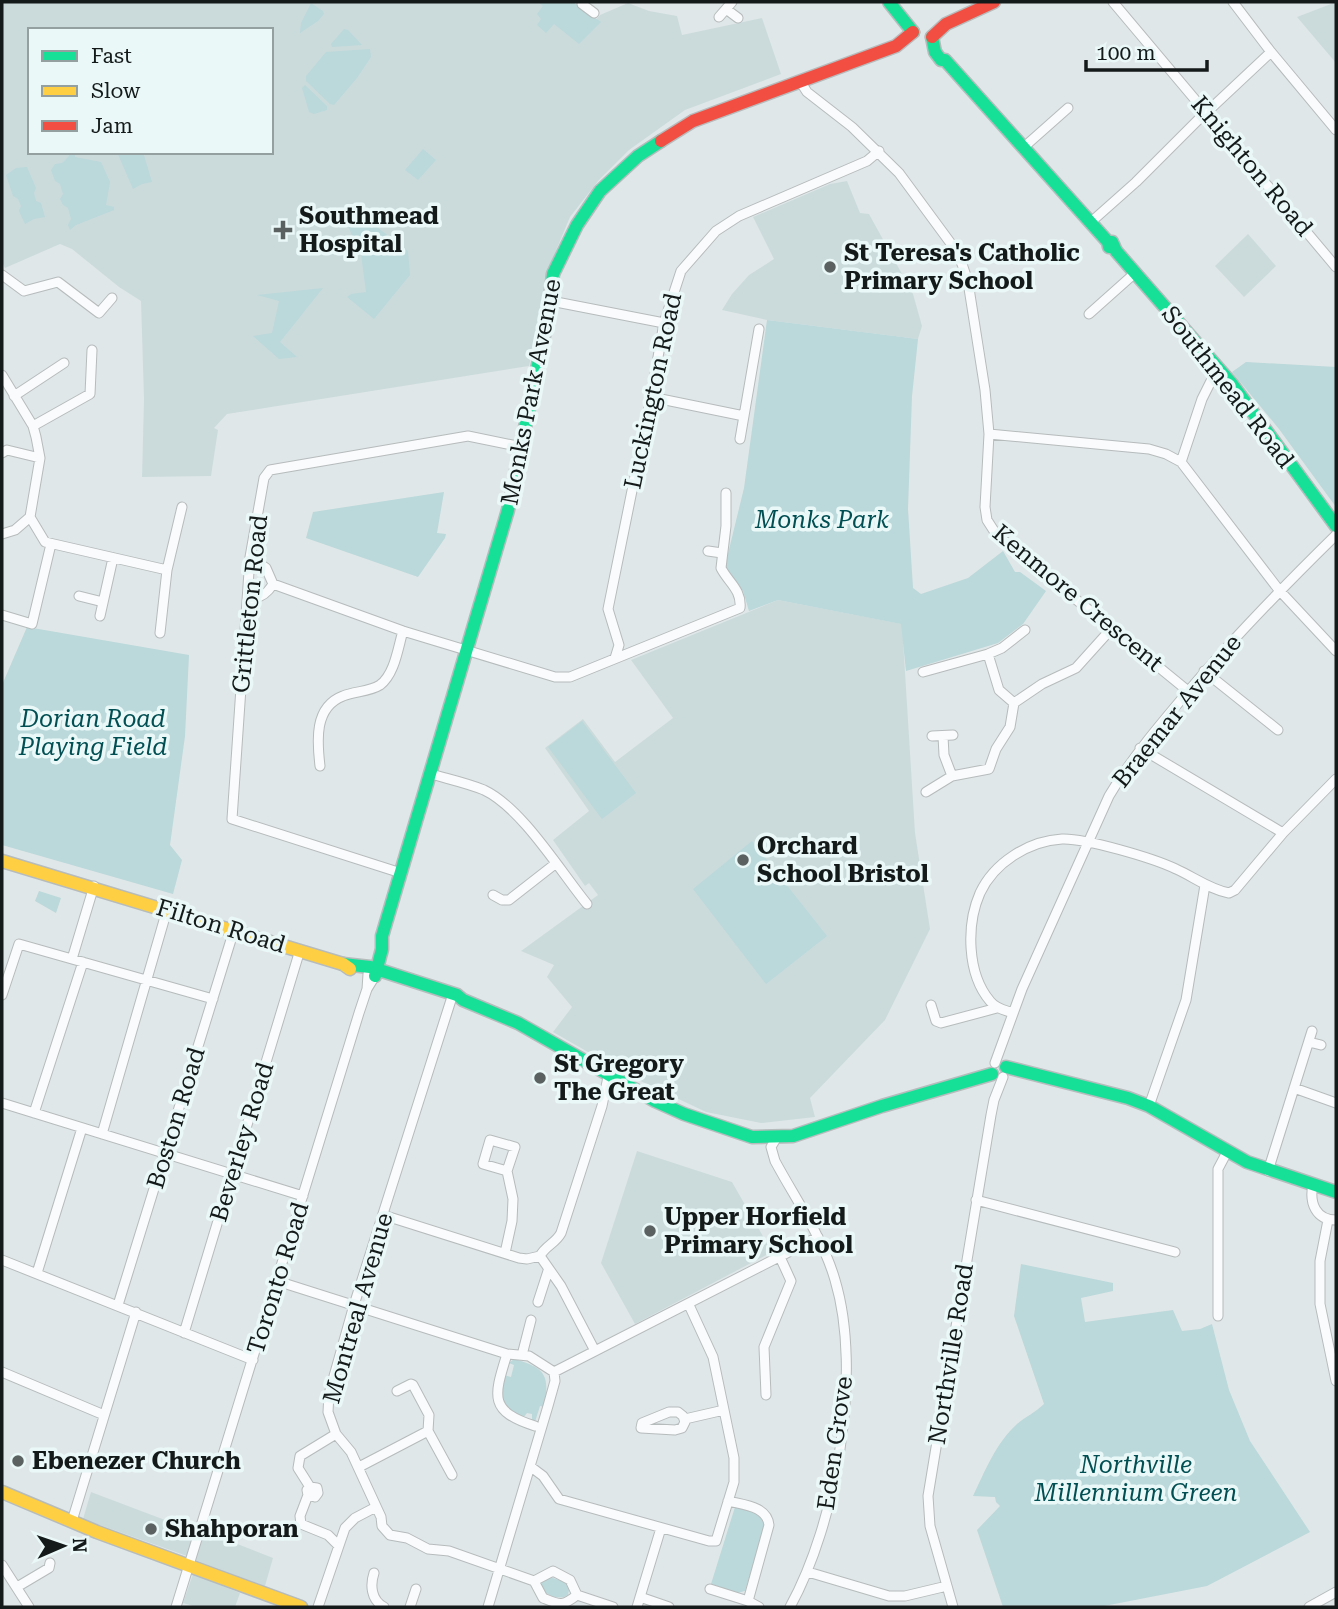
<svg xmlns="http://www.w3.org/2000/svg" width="1338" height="1609" font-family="'Roboto Serif',serif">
	<rect width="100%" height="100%" fill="#e0e7e8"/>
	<path fill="#cbdbdc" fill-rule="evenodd" d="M2,2h569l21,22 8,-9 28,-12 21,8 28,5 5,19 80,-17 19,56 -96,36 -56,40 -30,30 -29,37 -15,36 -26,113 -302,48 -13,14 4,2 -7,46 -69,1 2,-78 -3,-98 -22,-14 -47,-38 -12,-5 -55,24 -3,-6zM30,30h241v122h-241z
		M1336,2v61l-39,-46z
		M847,181l13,32 9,1 44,80 9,32 -4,13 -151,-19 -45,-10 10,-16 17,-19 25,-16 -21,-42 77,-33z
		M1248,234l28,32 -32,31 -29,-31z
		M778,600l124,24 13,209 15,96 -45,91 -75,78 5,19 -54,6 -55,-11 -76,-36 -77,-44 19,-25 -25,-30 7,-12 -33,-14 77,-56 -9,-12 -4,3 -32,-46 36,-29 -44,-63 38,-29 32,43 58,-44 -42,-58z
		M637,1151l95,31 40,70 -137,72 -34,-61z
		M91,1492l103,39 -7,25 -104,-37z
		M204,1531l69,27 -8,28 -70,-26z
		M193,1574l47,19 -5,14h-38l-14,-4z"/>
	<path fill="#bbd8da" d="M538,2h35l28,20 -22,22 -25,-20 -8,9 -9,-8 4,-6 -4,-5 6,-8z
		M311,3l12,8 1,3 -6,7 -18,12 1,-10z
		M344,29l4,1 14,15 -30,2 -1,-3z
		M370,49l1,8 -14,21 -23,27 -4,-1 -24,-23v-5l20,-24z
		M305,85l22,21v4l-13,4 -5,-2 -7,-24z
		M423,149l13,11 -18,20 -13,-10z
		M68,152h6l1,5 26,5 9,20 -4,23 8,2v3l-38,15 -6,5 -2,-5 3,-6 -3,-11 -5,-3 -3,-6 3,-5 -3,-10 -5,-3 -4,-11 4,-6 7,-1 7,-7z
		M117,152h26l9,30 -10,2 -9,5z
		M27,167l9,21 -2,5 2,8 5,2 4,14 -11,2 -9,5 -6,-13 2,-5 -3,-7 -5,-3 -7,-21 10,-7z
		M347,204l61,47 2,24 -36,44 -27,-22 4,-3 15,-2 -6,-46 -6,-6 -12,-28z
		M323,288l-43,54 17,15 -18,2 -26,-23 19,-3 7,-32 -22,-6z
		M767,320l151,19 -6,57 -4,113 5,79 8,6 47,-16 35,-27 12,21h5l26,19 -23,33 -25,19 -92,28 -5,-47 -123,-24 -29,11 -6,-20 -18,-25 19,-78z
		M1246,362l90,5v140l-57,-78 -47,-57z
		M444,492l-7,41 9,1 -1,4 -27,39 -112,-39 7,-26z
		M27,627l162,28 -4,81 -15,109 12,15 -9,34 -171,-49v-160z
		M582,721l54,72 -34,26 -54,-72z
		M752,841l75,95 -61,48 -73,-95z
		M39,891l22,7 -5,15 -21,-12z
		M1021,1264l92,19v8l-32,7 4,24 88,-12 9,21 18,-2 12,-5 17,66 21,51 60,91 -103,54 -108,21h-96l-26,-77 23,-24 -4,-4 -1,-5 -22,-1c12,-25 23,-53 44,-72 8,-7 19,-12 27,-20l-30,-88z
		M514,1359c32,9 36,16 30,48l-4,-1 -5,16h-3v-8l-5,-1 -5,6 -19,-14 -3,-15 4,-15 7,2 3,-12 -5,-2z
		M735,1507l27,8 4,8 -21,68 -8,2 -26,-9z
		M550,1577l15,5 4,8 -1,5c-9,6 -22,0 -28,-7l2,-6z"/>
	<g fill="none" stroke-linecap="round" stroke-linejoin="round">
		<g stroke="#b6bbbc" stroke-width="11">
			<path id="street" d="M1113,2l223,265
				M1233,2l38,50 65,78
				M582,4l12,9
				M726,9l12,9
				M719,17l13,-15
				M800,81l7,11 45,35 47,46 53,72 10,19 6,18 17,108 4,44 -4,73 2,13 9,14 192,157
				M1207,112l64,-60
				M1024,147l44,-39
				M1091,222l45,-40 63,-63
				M2,275l22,16 34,-9 41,31 13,-15
				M551,301l113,22
				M1089,314l46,-41
				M2,375l31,51 3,11 4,21 -10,59 15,25 122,28
				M14,396l50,-33
				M651,397l93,19
				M33,426l57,-32 2,-44
				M989,434l160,15 17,5 15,8 98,128 57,61
				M740,439l19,-110
				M2,453l5,-3 33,8
				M1181,462l21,-63 16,-32
				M2,534l13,-4 15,-13
				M708,551l14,2
				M273,584l130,47 152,46h15l170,-69c2,-18 -12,-26 -19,-40l5,-42v-33
				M79,596l24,6
				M248,599c12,0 19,-5 25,-15l-7,-16 -16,-11
				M2,615l30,9 19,-80
				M100,616l13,-58
				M160,633l7,-63 15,-63
				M988,654l11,36 15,13
				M615,658l4,-13 -11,-36 43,-212 13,-74 17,-52 35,-40 23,-15 128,-55 12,-10
				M1204,671l74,59
				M923,672l65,-18 14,-6 23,-18
				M932,736l21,-1
				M943,736l1,19 8,21
				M1140,748l143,85
				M320,766c-3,-25 -6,-59 23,-70 12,-5 26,-4 37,-11 15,-11 18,-38 23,-54
				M431,774c17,5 36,9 53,16 38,18 76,81 103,114
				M926,792l26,-16 37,-7 7,-20 14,-22 4,-24 28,-19 34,-16 36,-40
				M401,873l-169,-54 18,-262 14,-79 6,-8 198,-34 54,11
				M493,895l9,5h7l46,-36
				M72,959l22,-73
				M367,989l1,-15
				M2,995l17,-51 194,55
				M451,1000l-97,305 -25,89 -1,18 8,22 15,18 30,65 1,9 8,9 17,3 21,11 21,2 85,30
				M931,1005l5,16 5,2 56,-15
				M1013,1013c-8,-3 -17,-4 -23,-12 -23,-27 -24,-76 -10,-108 14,-30 48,-52 82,-54 23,-1 91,19 114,30 18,8 33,20 53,24l6,-3 48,-57 53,-54
				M1309,1042l12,3
				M995,1063l27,-74 87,-193c22,-37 49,-69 77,-102 47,-56 98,-108 150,-159
				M1294,1088l42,15
				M2,1103l301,93
				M1149,1106l37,-106 19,-115
				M34,1113l49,-151
				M102,1134l65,-224
				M777,1137l-6,10 4,14c21,39 48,77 60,119 28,93 1,244 -45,327
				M1268,1171l44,-140
				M1313,1185c-4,18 3,35 23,35
				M976,1200l199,52
				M383,1215l136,43 8,1 13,-3
				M1328,1220l-8,41v43l16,77
				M505,1253l7,-32 1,-22 -6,-28 8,-24 -25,-7 -7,24 24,7
				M540,1256c5,-10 16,-13 21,-23l41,-127 6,-29
				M540,1256l21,30 34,65
				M2,1260l251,100
				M37,1273l45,-145
				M277,1281l230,73 22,2 25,16
				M538,1302l10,-31
				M118,1305l116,-375
				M1218,1316v-147l9,-17
				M184,1333l116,-383
				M507,1354c-13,42 -19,57 28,72
				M522,1355l9,-35
				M2,1372l102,43
				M554,1372l264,-135
				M397,1391l14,-7 2,1 16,30 -1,16 24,44
				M766,1395l-2,-48 27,-66 -11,-24
				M669,1412h9l5,4 2,6 -3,6 -7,2 -34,-2 1,-5z
				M685,1419l39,-9
				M359,1467l69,-36
				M531,1467l12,9 16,23 150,42h7l18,-59v-24l-21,-101 -24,-52
				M310,1487l-3,3 1,5 7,2 3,-4 -1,-5 -7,-1 -12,-19 2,-12 36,-22
				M308,1495l-8,21 1,8 27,11 10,10
				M72,1521l64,-209
				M2,1565l27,42
				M553,1571l17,9 7,15c-15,12 -17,10 -34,3l-9,-17z
				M808,1572l81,24h16l42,-10
				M374,1573c-4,12 -3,27 10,34
				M17,1587l32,-19 1,-5
				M710,1589l38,12 21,-76c-2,-19 -26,-20 -41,-24
				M577,1595l36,12
				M640,1597l29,10
				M748,1601l11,6
				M176,1607l183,-594 8,-24 8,-13
				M318,1607l27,-79 10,-10 21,-11
				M410,1607l6,-18
				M488,1607l60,-201 7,-25 -1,-9
				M637,1607l24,-79
				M953,1607l-23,-81 -2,-30 63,-381 3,-15 9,-23
				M1309,1607l27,-15"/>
		</g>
		<g stroke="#b6bbbc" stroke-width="15">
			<path id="fast" d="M889,2l24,30
				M932,37l3,15 6,8h4l163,182 1,5
				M1108,242h4l4,9 116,133 104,142
				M343,964l27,3 87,28 6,5 55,23 137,78 29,13 68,23 41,-1 89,-30 110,-32
				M375,976l7,-27v-13l126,-426 40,-194 5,-42 24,-49 23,-34 38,-35 23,-15
				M1006,1067l122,31 21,8 98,56 89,30"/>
		</g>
		<g stroke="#b6bbbc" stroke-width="15">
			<path id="slow" d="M2,861l341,103 7,5
				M2,1492l95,40 204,75"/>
		</g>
		<g stroke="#b6bbbc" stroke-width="15">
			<path id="jam" d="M932,37l14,-13 48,-22
				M661,141l32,-20 203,-75 17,-14"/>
		</g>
		<use href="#street" stroke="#fafbfc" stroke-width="9"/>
		<use href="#fast" stroke="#16e098" stroke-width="12"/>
		<use href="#slow" stroke="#ffcf43" stroke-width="12"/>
		<use href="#jam" stroke="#f24e42" stroke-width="12"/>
	</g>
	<g fill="#5b6161" stroke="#eaf8f8" stroke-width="2.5">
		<path d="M279.5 219.5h7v7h7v7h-7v7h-7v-7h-7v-7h7z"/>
		<circle cx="830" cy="267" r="7"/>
		<circle cx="743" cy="860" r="7"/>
		<circle cx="540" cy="1078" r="7"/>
		<circle cx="650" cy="1231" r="7"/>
		<circle cx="18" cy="1461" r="7"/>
		<circle cx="151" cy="1529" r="7"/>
	</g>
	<g text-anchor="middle" stroke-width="7" stroke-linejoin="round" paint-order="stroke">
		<g font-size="24" fill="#141919" stroke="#eaf8f8">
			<text transform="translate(1252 166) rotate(50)" y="8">Knighton Road</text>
			<text transform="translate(1228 387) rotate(52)" y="8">Southmead Road</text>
			<text transform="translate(653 391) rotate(-78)" y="8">Luckington Road</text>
			<text transform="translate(531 392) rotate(-79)" y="8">Monks Park Avenue</text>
			<text transform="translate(1078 598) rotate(40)" y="8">Kenmore Crescent</text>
			<text transform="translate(250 604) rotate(-84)" y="8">Grittleton Road</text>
			<text transform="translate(1177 711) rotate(-51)" y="8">Braemar Avenue</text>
			<text transform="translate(221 926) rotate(17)" y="8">Filton Road</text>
			<text transform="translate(176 1118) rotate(-73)" y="8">Boston Road</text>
			<text transform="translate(242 1142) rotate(-73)" y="8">Beverley Road</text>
			<text transform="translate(278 1278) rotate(-73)" y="8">Toronto Road</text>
			<text transform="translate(358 1308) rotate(-74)" y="8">Montreal Avenue</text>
			<text transform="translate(951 1354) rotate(-81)" y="8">Northville Road</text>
			<text transform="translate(835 1443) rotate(-82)" y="8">Eden Grove</text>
		</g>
		<g font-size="24" font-weight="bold" fill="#141919" stroke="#eaf8f8" text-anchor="start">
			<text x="299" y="224">Southmead<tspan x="299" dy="28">Hospital</tspan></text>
			<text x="844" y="261">St Teresa's Catholic<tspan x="844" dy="28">Primary School</tspan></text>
			<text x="757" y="854">Orchard<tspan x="757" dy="28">School Bristol</tspan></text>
			<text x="554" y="1072">St Gregory<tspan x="554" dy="28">The Great</tspan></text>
			<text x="664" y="1225">Upper Horfield<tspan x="664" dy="28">Primary School</tspan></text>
			<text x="32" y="1469">Ebenezer Church</text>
			<text x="165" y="1537">Shahporan</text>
		</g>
		<g font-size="24" font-style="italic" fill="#024f53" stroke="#eaf8f8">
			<text x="822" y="528">Monks Park</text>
			<text x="93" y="727">Dorian Road<tspan x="93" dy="28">Playing Field</tspan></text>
			<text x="1136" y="1473">Northville<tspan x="1136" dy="28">Millennium Green</tspan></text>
		</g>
	</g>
	<rect width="1338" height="1609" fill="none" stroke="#141919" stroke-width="7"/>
	<rect x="28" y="28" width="245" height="126" fill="#eaf8f8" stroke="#949f9f" stroke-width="2"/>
	<rect x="42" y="51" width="35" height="10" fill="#16e098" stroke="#949f9f" stroke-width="2"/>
	<text x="91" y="63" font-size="21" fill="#141919">Fast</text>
	<rect x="42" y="86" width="35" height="10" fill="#ffcf43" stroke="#949f9f" stroke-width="2"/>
	<text x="91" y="98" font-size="21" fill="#141919">Slow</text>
	<rect x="42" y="121" width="35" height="10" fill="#f24e42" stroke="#949f9f" stroke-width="2"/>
	<text x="91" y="133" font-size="21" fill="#141919">Jam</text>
	<g transform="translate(63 1546) rotate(88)" stroke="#eaf8f8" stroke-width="5" paint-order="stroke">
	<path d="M0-5L12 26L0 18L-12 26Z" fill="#141919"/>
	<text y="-10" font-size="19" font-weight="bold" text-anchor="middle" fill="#141919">N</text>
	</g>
	<path d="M1086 60v10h121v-10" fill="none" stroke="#141919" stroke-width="3.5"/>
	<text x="1096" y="60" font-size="21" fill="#141919" stroke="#eaf8f8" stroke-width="5" paint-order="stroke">100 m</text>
</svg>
